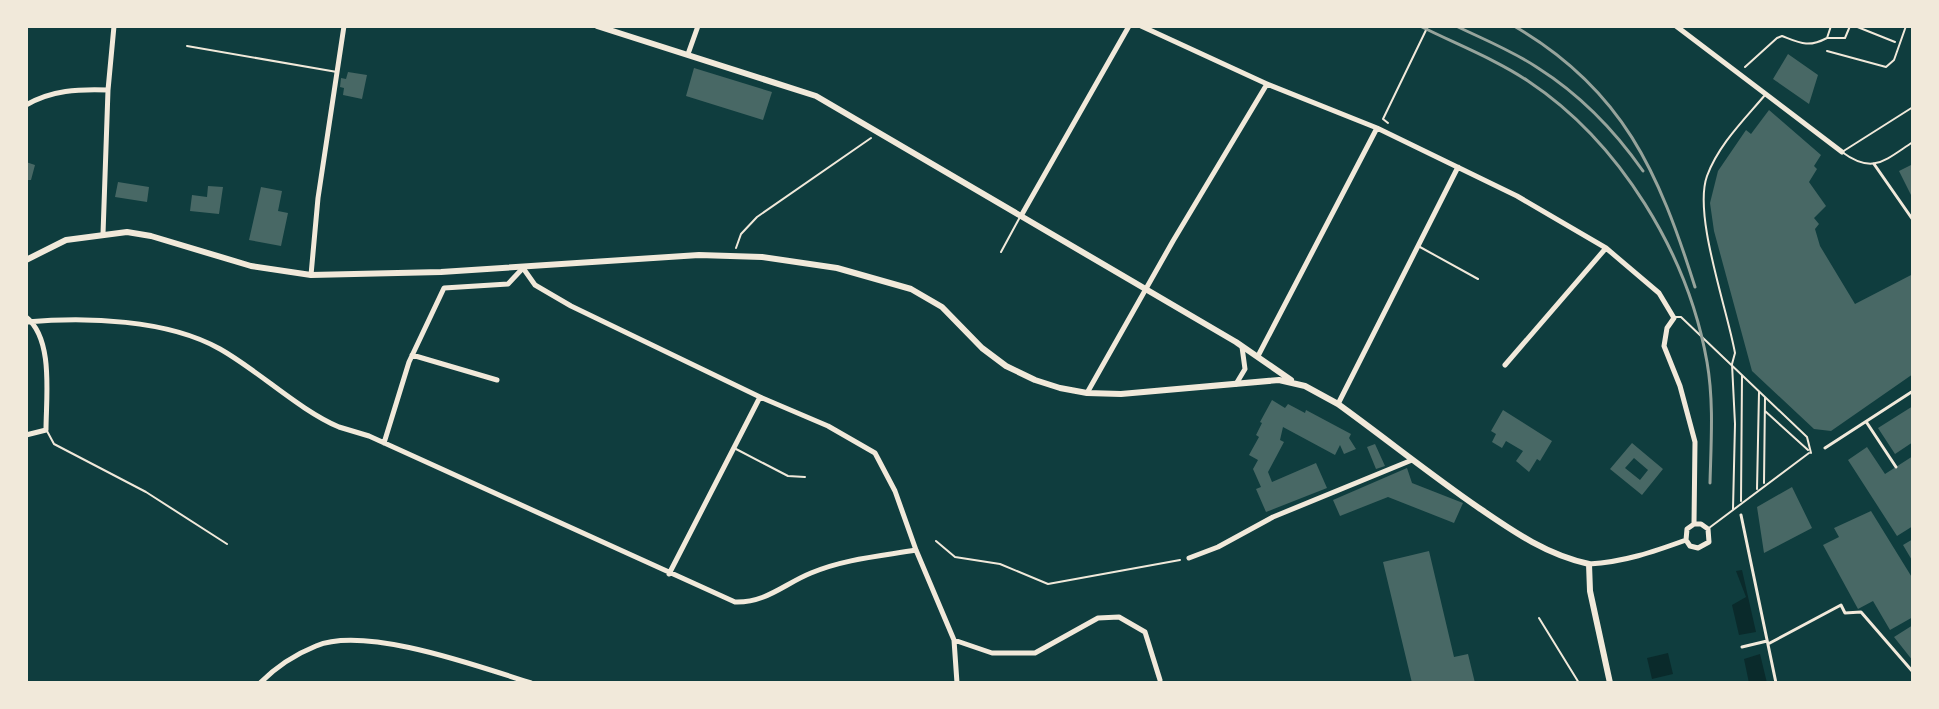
<svg xmlns="http://www.w3.org/2000/svg" width="1939" height="709" font-family="Bitter,serif">
	<rect width="100%" height="100%" fill="#0f3d3e"/>
	<path fill="#0a2a2b" d="M1742,570l14,62 -17,3 -7,-30 14,-8 -10,-26z
		M1668,653l5,21 -21,5 -5,-21z
		M1760,654l7,29h-18l-5,-24z"/>
	<path fill="#486865" fill-rule="evenodd" d="M1788,54l30,21 -9,29 -36,-25z
		M694,68l78,24 -9,28 -77,-24z
		M348,72l19,3 -5,24 -19,-4 1,-7 -4,-1 1,-9 5,1z
		M1769,110l52,45 -7,11 3,3 -8,13 17,24 -12,12 5,6 -4,5 5,17 35,58 58,-30v100l-82,57 -17,-2 -62,-58 -38,-140 -4,-28 8,-32 28,-41 5,4z
		M26,162l9,3 -4,15h-5z
		M1913,164v35l-14,-28z
		M118,182l31,5 -2,15 -32,-5z
		M208,186l15,1 -4,27 -29,-3 2,-16 15,2z
		M261,187l21,4 -4,20 10,2 -7,33 -32,-6z
		M1272,400l13,8 3,-4 17,9 1,-3 45,24 -2,4 7,11 -12,5 -4,-9 -5,10 -52,-28 -3,13 4,2 -16,30 4,10 44,-19 11,25 -61,24 -10,-23 5,-2 -8,-18 5,-9 -9,-5 10,-18 -3,-2 6,-12 -2,-1z
		M1913,406v36l-18,12 -17,-26z
		M1503,410l49,31 -12,20 -3,-2 -8,13 -13,-11 7,-10 -17,-10 -4,7 -10,-6 4,-8 -5,-3z
		M1632,443l31,26 -21,26 -32,-26zM1634,458l14,12 -8,10 -15,-12z
		M1375,444l10,22 -9,3 -9,-22z
		M1867,447l18,27 28,-18v70l-16,10 -49,-76z
		M1407,468l5,15 51,20 -9,20 -66,-26 -48,19 -7,-16z
		M1792,487l20,41 -48,25 -7,-46z
		M1871,511l42,68v38l-23,13 -17,-29 -15,8 -35,-64 16,-8 -5,-9z
		M1913,539v23l-10,-17z
		M1429,551l25,106 14,-3 7,29h-63l-29,-121z
		M1913,625v36l-19,-24z"/>
	<g fill="none" stroke-linecap="round" stroke-linejoin="round">
		<path stroke="#f1e9da" stroke-width="2" d="M1855,26l40,16
			M1828,38h17l5,-12
			M1745,67l32,-29 5,-2c18,7 26,12 45,2l4,-12
			M1388,123l-5,-4 45,-93
			M736,248l5,-14 16,-17 114,-79
			M936,541l19,16 45,7 48,20 132,-24"/>
		<path stroke="#f1e9da" stroke-width="2" d="M187,46l150,26
			M1827,51l59,16 8,-7 12,-34
			M1913,107l-71,45c31,23 43,8 71,-10
			M1420,247l58,32
			M1001,252l19,-35
			M1675,317h6l126,120 4,16
			M1765,411l43,39
			M47,431l7,13 92,48 81,52
			M736,449l52,27 17,1
			M1764,483l1,-86
			M1757,489l2,-97
			M1741,501l1,-126
			M1733,509l2,-85 -3,-60 3,-11c-8,-45 -42,-138 -28,-177 12,-32 37,-56 58,-81
			M1709,528l100,-75
			M1539,618l40,65"/>
		<path stroke="#f1e9da" stroke-width="3" d="M1874,164l39,56
			M1867,423l29,44
			M1825,448l88,-57
			M1741,515l35,168
			M1768,644l73,-39 4,8 16,-1 52,60
			M1742,647l25,-6"/>
		<path stroke="#f1e9da" stroke-width="5" d="M1141,26l126,58 110,44 140,68 89,52 53,45 15,25 -7,10 -3,18 16,40 15,56 -1,82
			M1676,26l166,126
			M688,54l10,-28
			M26,105c26,-15 52,-16 82,-15
			M1021,216l108,-190
			M103,234l5,-144 6,-64
			M311,275l7,-77 26,-172
			M26,317c28,22 20,80 20,113l-20,5
			M26,322c60,-5 141,-3 194,27 39,22 79,61 119,78 10,3 20,6 30,9l366,166c31,1 49,-18 76,-29 33,-14 70,-17 105,-23
			M412,355l85,25
			M1258,356l119,-228
			M1505,365l101,-117
			M1236,384l9,-15 -3,-22
			M1087,393l86,-152 94,-157
			M1338,404l120,-237
			M384,443l25,-81 35,-74 64,-4 15,-16 12,17 36,21 189,91 68,29 47,27 20,38 21,59 38,90 3,43
			M1686,540l4,6 8,2 11,-6 -1,-13 -7,-5h-7
			M1686,540l1,-11 7,-5
			M1189,558l29,-11 55,-30 139,-57
			M1589,564c35,-2 64,-12 97,-24
			M669,574l91,-177
			M954,640l38,13h43l63,-35 21,-1 26,15 15,48
			M260,683c15,-15 36,-29 56,-37 49,-21 164,21 215,37"/>
		<path stroke="#f1e9da" stroke-width="6" d="M597,26l219,70 420,246 55,38
			M26,260l40,-20 61,-8 24,4 100,30 60,9 130,-3 258,-17 63,2 75,11 74,21 31,18 40,41 24,18 29,14 25,8 27,5 34,1 158,-14 26,6 33,18c47,34 93,71 141,104 35,24 68,47 110,56l1,27 20,92"/>
		<path stroke="#97a49c" stroke-width="3" d="M1420,26c36,18 75,33 108,55 92,61 160,173 179,281 7,40 4,81 3,121
			M1456,26c27,13 57,25 82,42 41,26 77,63 105,103
			M1514,26c109,63 145,147 181,261"/>
	</g>
	<rect width="1939" height="709" fill="none" stroke="#f1e9da" stroke-width="56"/>
</svg>
